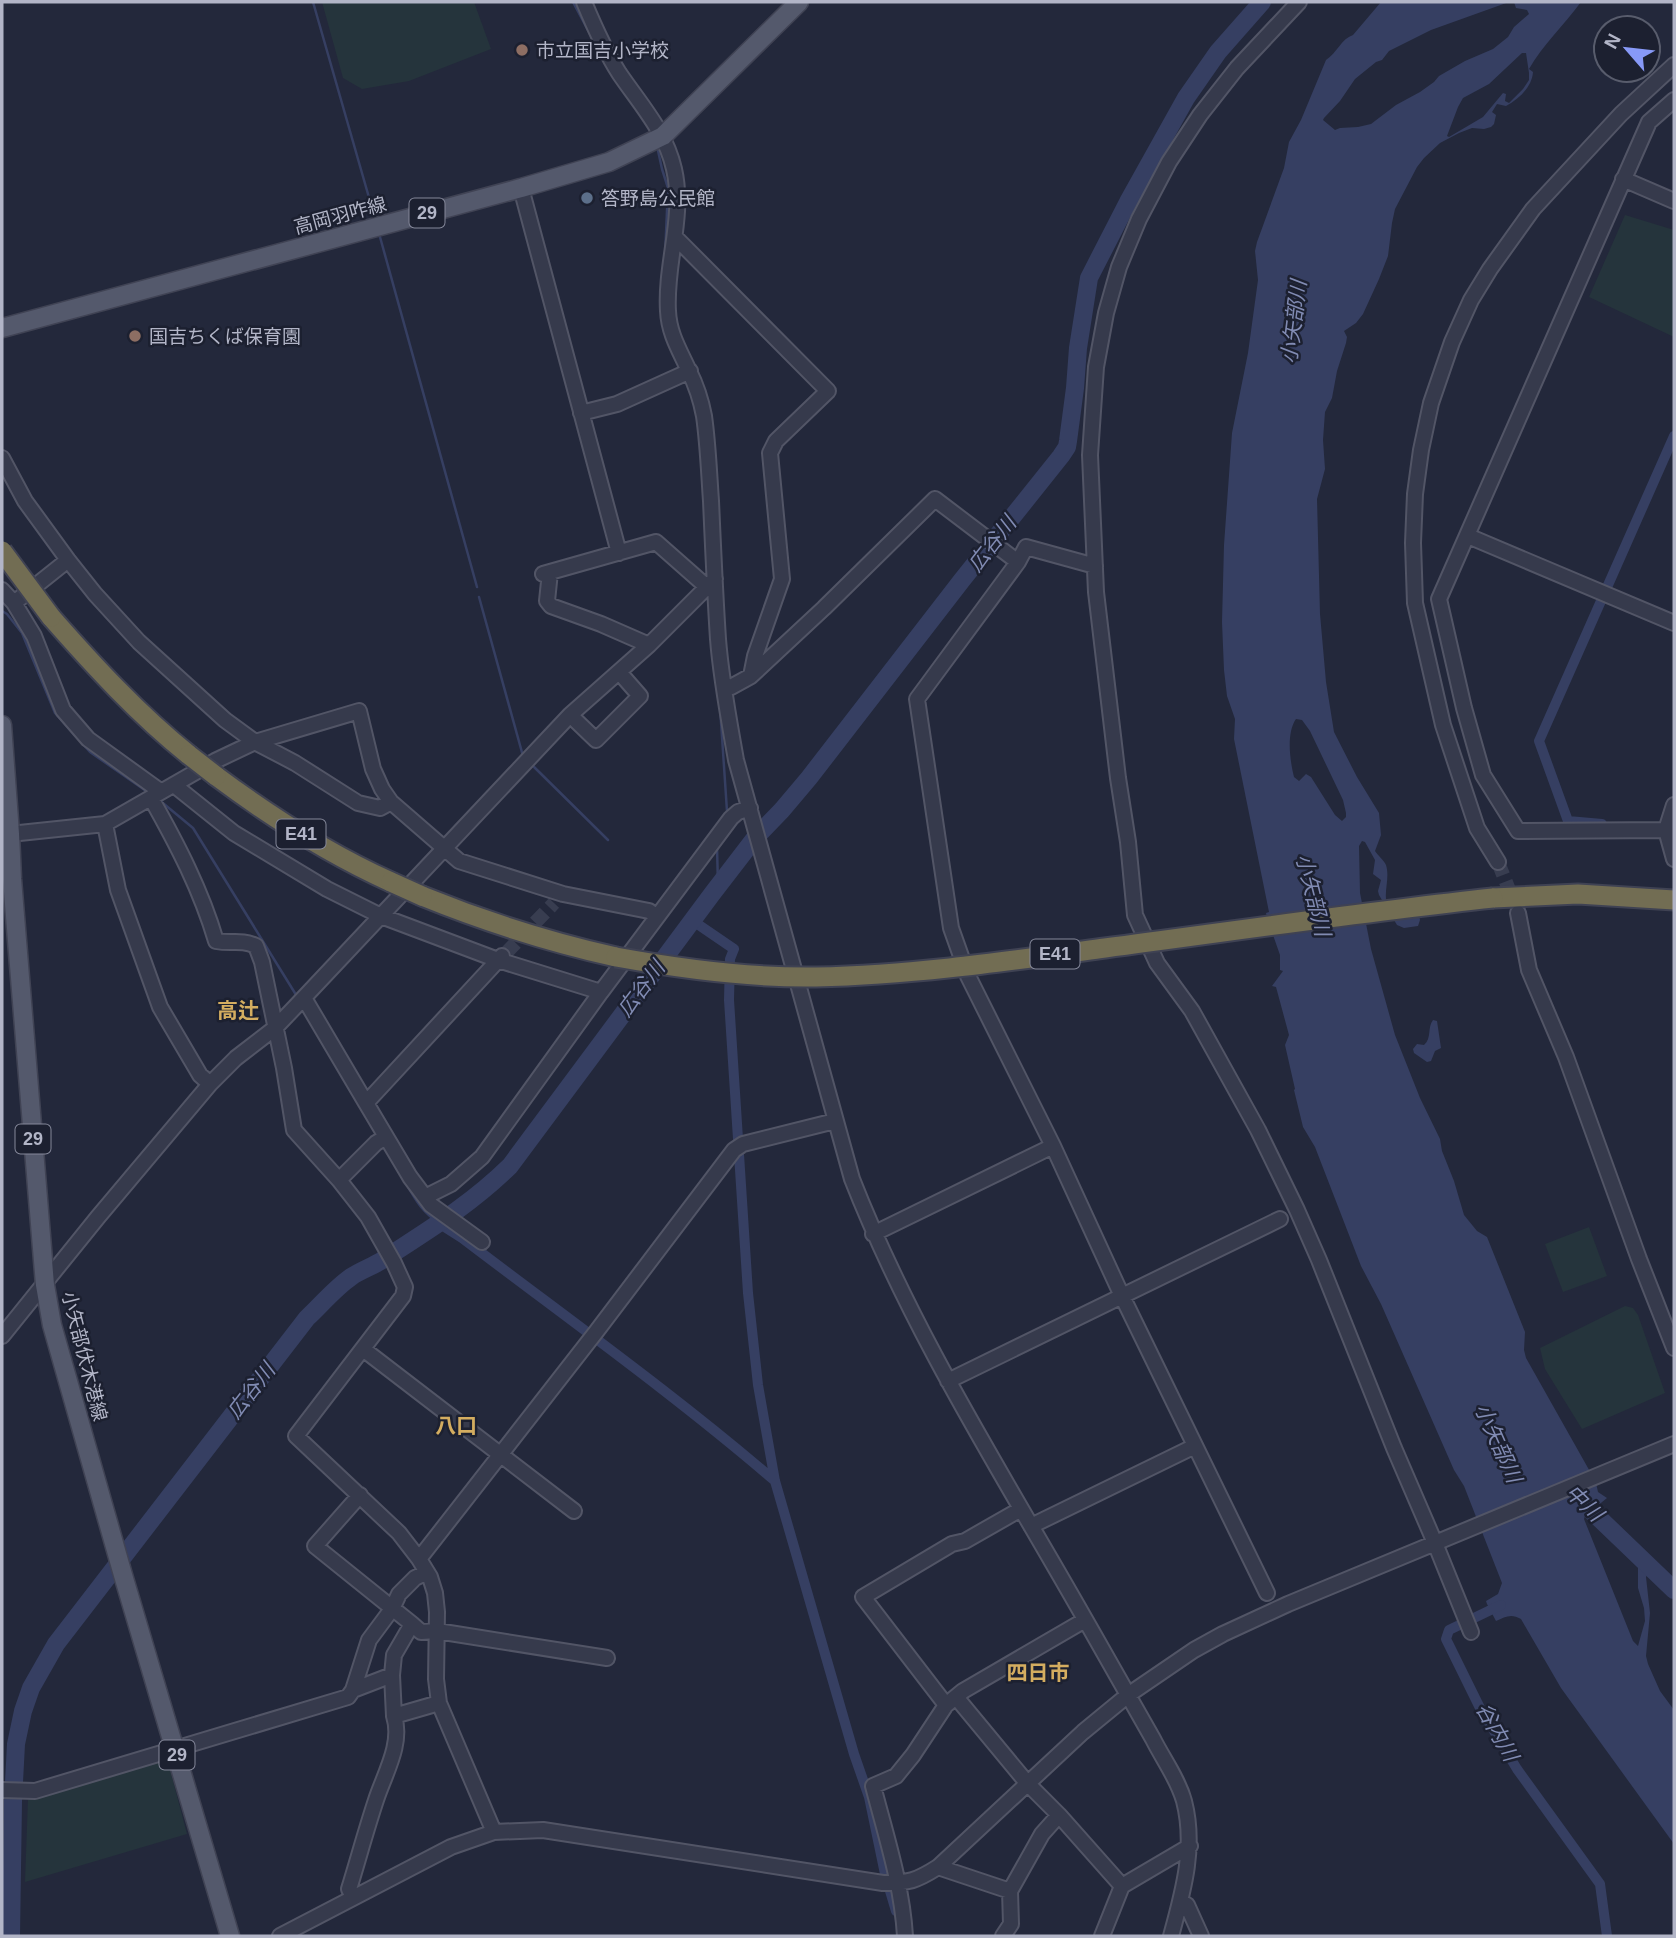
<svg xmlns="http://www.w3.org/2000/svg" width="1676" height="1938" font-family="Helvetica,'Noto Sans JP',sans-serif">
	<rect width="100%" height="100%" fill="#23283b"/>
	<path fill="#25343c" d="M322,2h152l17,47 -82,32 -47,8 -19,-11z
		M1625,215l49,15v107l-85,-40z
		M1589,1227l18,49 -44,16 -18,-48z
		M1625,1306l8,2 5,7 27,78 -83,36 -37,-60 -5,-21z
		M162,1756l5,2 20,76 -162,48 3,-83z"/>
	<path fill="#363f62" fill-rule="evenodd" d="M1381,2h128l-78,28 -42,21 -7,9 -6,2 -21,17 -15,22 -16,17 -1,2 12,10 5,-2 18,-1 13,-3 25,-19 24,-13 14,-10 5,-6 26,-15 28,-12 15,-12 6,-10 15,-13 -2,-4 -11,-2 -2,-6h67c-17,23 -39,44 -52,67l4,3c-1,15 -14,27 -27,34l-9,-2 -5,8 4,3 -2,9 -3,3 -7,2 -12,-1 -13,5 -19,10 -16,15 -7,9 -22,42 -3,14 -4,33 -9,23 -16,35 -7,9 -12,8 3,6 -1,6 -9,28 -5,27 -7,14 -2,28 2,29 -8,30 3,115 6,68 8,50 23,45 22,36 2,22 -6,16c3,5 9,9 11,14 6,19 -11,39 14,55l6,-1 12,-11 2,12 -2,6 -14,2 -7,-3 -18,-30 -1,-4 3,-11 -8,-6 2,-14 -10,-18 -3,-1 -3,5 1,47 11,56 24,86 25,63 20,41 2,12 12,30 10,34 13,16 10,6 38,95 -1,18 2,8 62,110 8,15 2,9 9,6 -22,18 -1,3 49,122 5,5 7,-25 -1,-13 -6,-20v-21l9,8 -1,2 4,36 -4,43 2,8 12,27 14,19v134l-113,-156 -40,-69c-10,-6 -16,-2 -25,2l-9,-17 -1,-3 12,-7 4,-11 -38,-97 -10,-16 -73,-166 -20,-38 -46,-119 -12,-20 -9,-37 1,-1 -10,-44 4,-10 -13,-48 -4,-1 11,-15 -3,-1v-15l-13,-37 -1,-5 3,-1 -35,-173 1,-20 -8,-23 -3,-26 -2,-48 2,-77 8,-112 16,-80 10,-73 -3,-29 2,-9 27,-74 5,-26 12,-22 25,-60c11,-7 15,-21 27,-25zM1522,53h4l3,20v7l-6,9 -14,14 -4,-2 1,-7 -3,-1 -20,24 -34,20 -2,-1 11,-29 5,-9 26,-14zM1296,719l6,1 8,11 33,69 3,13v4l-4,4 -7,-6 -24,-38 -5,-3 -7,7 -5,-4c-4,-16 -8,-44 2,-58z
		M1433,1020l4,1 4,27 -6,3 -4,10 -4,1 -13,-9 -1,-4 4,-5 7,1c8,-7 3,-17 9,-25z"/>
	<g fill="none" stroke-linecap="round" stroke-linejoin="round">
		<path stroke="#363f62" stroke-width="2.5" d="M313,2l61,213
			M573,2l18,34
			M657,146l5,23 6,19 -3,68
			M380,237l97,350
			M479,597l44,159
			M2,611l5,3 15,19 33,80 35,39 59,41
			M720,707l7,104
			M530,763l78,77
			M158,799l35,29 105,170
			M717,847l1,39
			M407,1185c10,18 16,27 33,39"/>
		<path stroke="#363f62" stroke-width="10" d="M1602,824l-34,-3 -29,-80 135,-305
			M693,921l41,28 -4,10 -1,41 19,293 10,92 17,96 79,273 15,43 16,77 11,37
			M440,1224l22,14c105,80 213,157 313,243
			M1501,1605l-52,25 -3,9 34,69 37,61 83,115 7,52"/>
		<path stroke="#363f62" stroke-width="18" d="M1576,1496l98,94
			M11,1936l2,-135 3,-57 7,-33 8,-23 25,-44 251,-326c14,-13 28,-30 44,-41 10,-7 23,-11 33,-18 46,-30 86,-54 126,-93l202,-272 43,-56 27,-28 27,-32 153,-198 99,-124 6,-9 1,-6 7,-53 3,-40 11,-70 39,-76 58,-104 32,-46 44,-50"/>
		<path stroke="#383d50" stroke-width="14" stroke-dasharray="14 7" stroke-linecap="butt" d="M1498,862l17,43
			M506,953l48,-50"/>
		<g stroke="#525566" stroke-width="18">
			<path id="minor" d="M584,2c10,24 21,49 35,71 21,31 47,59 55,96 11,48 -9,94 -6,142 1,23 12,40 21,60 7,14 12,29 15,45 4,28 5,57 7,85 2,46 4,92 7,138 3,40 11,81 18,121l116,419c62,158 155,302 238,449 21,37 42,74 63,111 10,20 25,40 31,62 12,46 -1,91 -13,135
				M1299,2l-62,66 -37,47 -31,47 -30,57 -20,48 -13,46 -10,54 -6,88 6,137 22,186 10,64 7,73 22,48 35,48 66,119 39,80 22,50 75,188 41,95 36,89
				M1623,179l51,22
				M521,188l98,365
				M675,237l153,154 -52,50 -6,12 12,126 -27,77 -4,20 -20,11 -6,1
				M581,413l36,-9 73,-33
				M2,458l23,43 43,59 27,34 44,48 86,78 30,22 40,21 63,40 22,5 11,-6
				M1468,536l206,87
				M1095,566l-69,-19 -8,15 -101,137 34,229 17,48 85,170 69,150 145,297
				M550,572l-3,29 4,5 50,18 48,21
				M543,574l113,-32 51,45
				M2,590l12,13 20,33 29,74 25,29 72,52
				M14,603l54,-43
				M751,676l73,-68 111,-109 83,63
				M570,715l26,25 44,-44 -21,-24
				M174,785l60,48 93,56 54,27 117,44 103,32 130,-174 7,-6 12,-4
				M151,798c26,46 50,92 65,143 17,3 24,-2 40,5l6,16 22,106 10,62 45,50 29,37 26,46 11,24 -2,9 -107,140 103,97 20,26 11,18 5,16 2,19 -1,67 3,24 55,129
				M1674,805l-8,25 8,29
				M105,824l13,66 42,117 40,68 10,9
				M1666,830l-148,1 -35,-56 -19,-67 -25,-109 210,-477 25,-22
				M10,834l95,-10 110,-63 40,-19 104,-31 14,58 9,20 9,13 68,59 104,33 86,17 8,6
				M1498,862l-21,-34 -34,-103 -28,-122 -2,-60 2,-49 6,-44 10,-47 21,-61 19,-42 19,-31 43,-60 88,-95 53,-49
				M1518,913l11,57 37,87 73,202 35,89
				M304,998l62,105 136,-147
				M366,1103l44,74 15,20 26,-13 31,-27 119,-165
				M339,1180l37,-37 10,-6
				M425,1197l6,8 51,37
				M873,1234l180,-88
				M2,1336l96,-119 112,-133 26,-26 39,-30 21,-22 274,-291 79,-70 66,-66
				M363,1349l211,162
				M948,1381l332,-162
				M360,1495l-45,51 97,78 9,8 16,-1 170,27
				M1031,1526l164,-80
				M419,1559l177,-227 138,-182 9,-6 92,-23
				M392,1675l2,-20 18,-31
				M353,1690l16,-50 23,-31 7,-15 16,-16 12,-6
				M956,1697l72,87 31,31 63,71
				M946,1705l-83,-108 89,-53 13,-3 56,-32
				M2,1790l33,1 313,-94 5,-7 39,-15 2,41 45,-13
				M938,1867l72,24
				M353,1898l-4,-9c9,-29 17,-59 27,-89 8,-25 27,-56 18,-84
				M1180,1902l7,3 14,31
				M280,1936l171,-89 43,-15 49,-2 340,53c26,0 33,-2 55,-16l145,-135 45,-37 66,-45 29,-16 65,-30 386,-160
				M905,1936c-3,-51 -19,-100 -32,-150l23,-10 17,-21 33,-50 17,-14 122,-71
				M1003,1936l8,-12 -1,-33 32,-57 17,-19
				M1102,1936l20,-50 68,-40"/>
		</g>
		<g stroke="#404354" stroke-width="21">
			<path id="major" d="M2,328l519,-140 88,-26 54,-26 136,-134
				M2,725l8,109 2,45 33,406 7,40 71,250 107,361"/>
		</g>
		<g stroke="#3f4253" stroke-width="23">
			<path id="highway" d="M51,617c43,49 87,97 138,138
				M216,776c55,41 113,78 175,106
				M422,896c64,26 127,46 194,61
				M1493,898l85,-4 96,6"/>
		</g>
		<use href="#minor" stroke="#363a4c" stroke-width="14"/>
		<use href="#major" stroke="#54596c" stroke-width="18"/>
		<use href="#highway" stroke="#726d53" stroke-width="19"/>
		<g stroke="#3f4253" stroke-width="23" stroke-linecap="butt">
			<path id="highway-bridge" d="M2,551l49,66
				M189,755l27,21
				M391,882l31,14
				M616,957c66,12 133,21 200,20 97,-2 193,-16 289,-29 129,-17 258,-36 388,-50"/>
		</g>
		<use href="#highway-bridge" stroke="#726d53" stroke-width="19"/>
	</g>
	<g fill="#8d6e63" stroke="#1c2030" stroke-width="2.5">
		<circle cx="522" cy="50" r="7"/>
		<circle cx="135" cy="336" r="7"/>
	</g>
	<circle fill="#5c6f8a" stroke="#1c2030" stroke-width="2.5" cx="587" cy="198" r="7"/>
	<g text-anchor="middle" stroke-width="5" stroke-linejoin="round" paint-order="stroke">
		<g fill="#1c2030" stroke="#85889a" stroke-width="2">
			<rect x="409.5" y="198.5" width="35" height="29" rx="5"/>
			<rect x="276.5" y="819.5" width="49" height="29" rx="5"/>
			<rect x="1030.5" y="939.5" width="49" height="29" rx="5"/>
			<rect x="15.5" y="1124.5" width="35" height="29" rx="5"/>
			<rect x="159.5" y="1740.5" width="35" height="29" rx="5"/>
		</g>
		<g font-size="18" font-weight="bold" fill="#b2b5c7">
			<text x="427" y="219">29</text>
			<text x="301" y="840">E41</text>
			<text x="1055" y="960">E41</text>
			<text x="33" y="1145">29</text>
			<text x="177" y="1761">29</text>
		</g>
		<g font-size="19" fill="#b2b5c7" stroke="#1c2030" text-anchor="start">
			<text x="536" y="57">市立国吉小学校</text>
			<text x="601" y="205">答野島公民館</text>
			<text x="149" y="343">国吉ちくば保育園</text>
		</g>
		<g font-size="19" fill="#b2b5c7" stroke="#1c2030">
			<text transform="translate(340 215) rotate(-15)" y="7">高岡羽咋線</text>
			<text transform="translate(85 1356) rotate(76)" y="7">小矢部伏木港線</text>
		</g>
		<g font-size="21" font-style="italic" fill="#818bb3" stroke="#1c2030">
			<text transform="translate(1294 322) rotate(-83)" y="7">小矢部川</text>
			<text transform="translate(992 544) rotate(-52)" y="7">広谷川</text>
			<text transform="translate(1313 895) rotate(76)" y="7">小矢部川</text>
			<text transform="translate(641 989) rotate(-53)" y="7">広谷川</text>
			<text transform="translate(251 1391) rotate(-52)" y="7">広谷川</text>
			<text transform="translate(1498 1443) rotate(66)" y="7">小矢部川</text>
			<text transform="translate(1584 1503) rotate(44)" y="7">中川</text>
			<text transform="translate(1497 1732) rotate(61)" y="7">谷内川</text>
		</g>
		<g font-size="21" font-weight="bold" fill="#d4ad60" stroke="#1c2030">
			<text x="238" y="1018">高辻</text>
			<text x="456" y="1433">八口</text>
			<text x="1038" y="1680">四日市</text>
		</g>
	</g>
	<rect width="1676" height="1938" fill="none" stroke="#b2b5c7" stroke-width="7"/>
	<g transform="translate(1627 49) rotate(298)"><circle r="33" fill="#1c2030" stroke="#585c6c" stroke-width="2"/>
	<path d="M0-5L12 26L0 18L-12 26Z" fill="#8799f7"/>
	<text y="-10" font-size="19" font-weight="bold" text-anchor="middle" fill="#b2b5c7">N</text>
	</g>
</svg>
